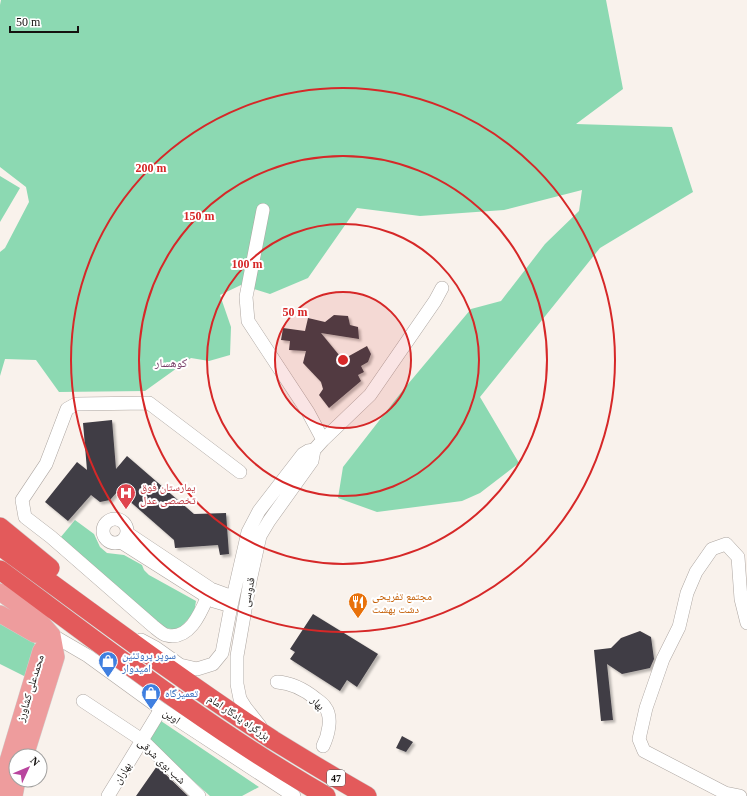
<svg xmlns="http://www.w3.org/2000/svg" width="747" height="796" font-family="'Times New Roman','Noto Naskh Arabic',serif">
	<defs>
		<filter id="shadow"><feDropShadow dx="2.5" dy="2.5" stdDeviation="1" flood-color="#0004"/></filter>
	</defs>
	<rect width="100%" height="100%" fill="#f9f2ec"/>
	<path fill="#8cd9b2" d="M1,0h605l17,89 -47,35 96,3 21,65 -93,56 -120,149 39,66 -39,30 -18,8 -85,11 -39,-14 5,-31 60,-77 68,-81 30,-8 44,-57 34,-33 3,-21 -78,20 -84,6 -63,-8 -49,70 -38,16 -29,-9 -21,10 11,32 -1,28 -21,6 -18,-3 -46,33 -86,1 -23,-32 -31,-1 -5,17v-124l5,-4 24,-46 -3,-15 -26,-20v-162z
		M0,176l20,12 -20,34z
		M75,520l19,14 6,13 7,6 17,2 18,10 2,5 5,5 47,26 -2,12 -16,17 -13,-2 -105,-90z
		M0,619l33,22 3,5 -8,32 -28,-14z
		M161,721l98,66 -17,9h-32l-62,-56z"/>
	<path fill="#403d44" filter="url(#shadow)" d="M334,315l14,1 2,9 8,2 1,12 -38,-6 18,22 10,1 18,-10 4,8 -3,8 -7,4 3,6 -6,3 3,6 -32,27 -10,-13 4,-6 -2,-7 -18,-19 3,-12 -17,-1 1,-9 -9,-1 2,-12 22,3 3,-13 17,4z
		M112,420l4,49 11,-13 67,58 32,-1 3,41 -9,1 -2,-10 -43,3 -1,-8 -56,-49 -8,9 -10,2 -9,-7 -23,26 -23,-19 32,-40 10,8 -4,-47z
		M313,614l65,40 -21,33 -10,-7 -7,11 -50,-32 5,-7 -5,-3z
		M640,631l11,6 3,22 -4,9 -28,6 -15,-10 6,56 -12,1 -7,-71 17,-2 10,-10z
		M402,736l11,6 -7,10 -10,-4z
		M157,766l31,30h-52z"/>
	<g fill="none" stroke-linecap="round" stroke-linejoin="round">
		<g stroke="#ada6a1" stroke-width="14">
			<path id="minor" d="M263,210l-17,87 2,24 60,91 15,28
				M103 531a12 12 0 1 1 24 0a12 12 0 1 1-24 0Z
				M127,533l84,56 22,8
				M121,542l93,59 17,5
				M211,589c-8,17 -19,53 -45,46 -4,-1 -9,-6 -13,-9l-102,-89 -26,-20 -3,-17 24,-36 21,-55 9,-5 73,-1 91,69
				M52,635l36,21 73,53 133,87
				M141,640l15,8 24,17 17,4 16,-5 9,-11
				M222,653l9,-47 17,-74 11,-21 44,-57 5,-3 6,-1 9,-10 47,-45 65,-94 7,-13
				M277,682c15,1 27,7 39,17 3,2 7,5 9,8 8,10 3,29 -2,39
				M83,701l59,39 57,56
				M260,726l-15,-19 -5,-8 -3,-15v-28l13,-75 10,-45 9,-15 43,-60 2,-11
				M108,796l53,-87
				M740,796l-15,-3 -81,-42 -5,-12 7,-31 17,-49 16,-32 8,-34 9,-21 16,-23 14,-5 12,13 3,42 6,24"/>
		</g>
		<g stroke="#d0d0cf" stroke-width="18">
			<path id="major" d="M0,592l39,28 13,15 4,22 -31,99
				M0,614l35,20 17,1
				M1,796l2,-18 38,-127 11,-16
				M14,796l3,-16"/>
		</g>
		<g stroke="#d0d0cf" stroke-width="20">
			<path id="highway" d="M0,527l50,41
				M0,546c90,65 179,133 273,194 31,19 62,38 94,56
				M0,570c107,79 211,160 326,226"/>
		</g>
		<use href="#minor" stroke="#fff" stroke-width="13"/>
		<use href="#major" stroke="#ee9c9d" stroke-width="17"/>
		<use href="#highway" stroke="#e35a5b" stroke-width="19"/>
	</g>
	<circle cx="343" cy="360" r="68" fill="#d62828" fill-opacity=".12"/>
	<g fill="none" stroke="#d62828" stroke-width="2">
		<circle cx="343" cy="360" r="68"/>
		<circle cx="343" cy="360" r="136"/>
		<circle cx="343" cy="360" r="204"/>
		<circle cx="343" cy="360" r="272"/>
	</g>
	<defs>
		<g id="hospital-pin" transform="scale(1)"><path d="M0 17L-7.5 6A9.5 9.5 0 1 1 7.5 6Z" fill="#e0444e" stroke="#fff"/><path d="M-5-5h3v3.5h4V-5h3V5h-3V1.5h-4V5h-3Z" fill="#fff"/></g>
		<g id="restaurant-pin" transform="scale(1)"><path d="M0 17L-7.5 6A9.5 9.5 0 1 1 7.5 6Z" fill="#e8710a" stroke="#fff"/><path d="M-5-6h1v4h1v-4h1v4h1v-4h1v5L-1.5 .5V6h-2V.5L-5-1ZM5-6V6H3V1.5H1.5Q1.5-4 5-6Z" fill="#fff"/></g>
		<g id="shop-pin" transform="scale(1)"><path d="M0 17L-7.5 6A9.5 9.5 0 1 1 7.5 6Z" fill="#3f7fe0" stroke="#fff"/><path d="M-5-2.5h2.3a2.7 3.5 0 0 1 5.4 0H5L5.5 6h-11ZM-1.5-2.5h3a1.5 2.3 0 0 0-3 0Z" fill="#fff"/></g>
	</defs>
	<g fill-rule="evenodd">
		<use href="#hospital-pin" x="126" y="493"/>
		<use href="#restaurant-pin" x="358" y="602"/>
		<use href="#shop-pin" x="108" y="661"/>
		<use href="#shop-pin" x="151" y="693"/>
	</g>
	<g text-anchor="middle" stroke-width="4" stroke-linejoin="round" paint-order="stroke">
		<rect fill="#fff" stroke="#5b5958" stroke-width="1" x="327" y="770" width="18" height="16" rx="3"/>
		<g font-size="10" font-weight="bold" fill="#151210">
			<text x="336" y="782">47</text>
		</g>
		<g font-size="11" fill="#be3a42" stroke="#fff" text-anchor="start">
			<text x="140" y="491">یمارستان فوق<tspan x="140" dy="13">تخصصی عدل</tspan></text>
		</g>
		<g font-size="11" fill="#151210" stroke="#fff">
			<text transform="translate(248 592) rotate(-79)" y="4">قدوسی</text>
			<text transform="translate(30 688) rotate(-73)" y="4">محمدعلی کشاورز</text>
			<text transform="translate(318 703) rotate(45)" y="4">بهار</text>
			<text transform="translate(172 716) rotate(34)" y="4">اوین</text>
			<text transform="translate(239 717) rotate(34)" y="4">بزرگراه یادگار امام</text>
			<text transform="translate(162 761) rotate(43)" y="4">شب بوی شرقی</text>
			<text transform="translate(122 773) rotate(-58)" y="4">بهاران</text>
		</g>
		<g font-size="11" fill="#c56008" stroke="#fff" text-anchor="start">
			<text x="372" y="600">مجتمع تفریحی<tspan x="372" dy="13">دشت بهشت</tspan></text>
		</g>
		<g font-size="11" fill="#366cbe" stroke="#fff" text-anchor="start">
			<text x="122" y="659">سوپر پروتئین<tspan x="122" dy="13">امیدوار</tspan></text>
			<text x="165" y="697">تعمیرگاه</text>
		</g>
		<g font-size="12" fill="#733964" stroke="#fff">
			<text x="171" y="367">کوهسار</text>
		</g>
	</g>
	<circle cx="343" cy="360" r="6" fill="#d62828" stroke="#fff" stroke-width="2"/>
	<g font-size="12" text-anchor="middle" font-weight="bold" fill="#d62828" stroke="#fff" stroke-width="4" stroke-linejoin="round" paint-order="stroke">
		<text x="151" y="172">200 m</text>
		<text x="199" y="220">150 m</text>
		<text x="247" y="268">100 m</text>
		<text x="295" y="316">50 m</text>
	</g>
	<g transform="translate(28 768) rotate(46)"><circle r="19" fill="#ffffff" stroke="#a1a09f"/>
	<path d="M0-3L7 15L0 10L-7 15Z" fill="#b9459e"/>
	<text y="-6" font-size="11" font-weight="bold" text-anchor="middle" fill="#151210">N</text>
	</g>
	<path d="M10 26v6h68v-6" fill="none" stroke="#151210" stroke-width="2"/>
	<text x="16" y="26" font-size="12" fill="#151210" stroke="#ffffff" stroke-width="3" paint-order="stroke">50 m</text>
</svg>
